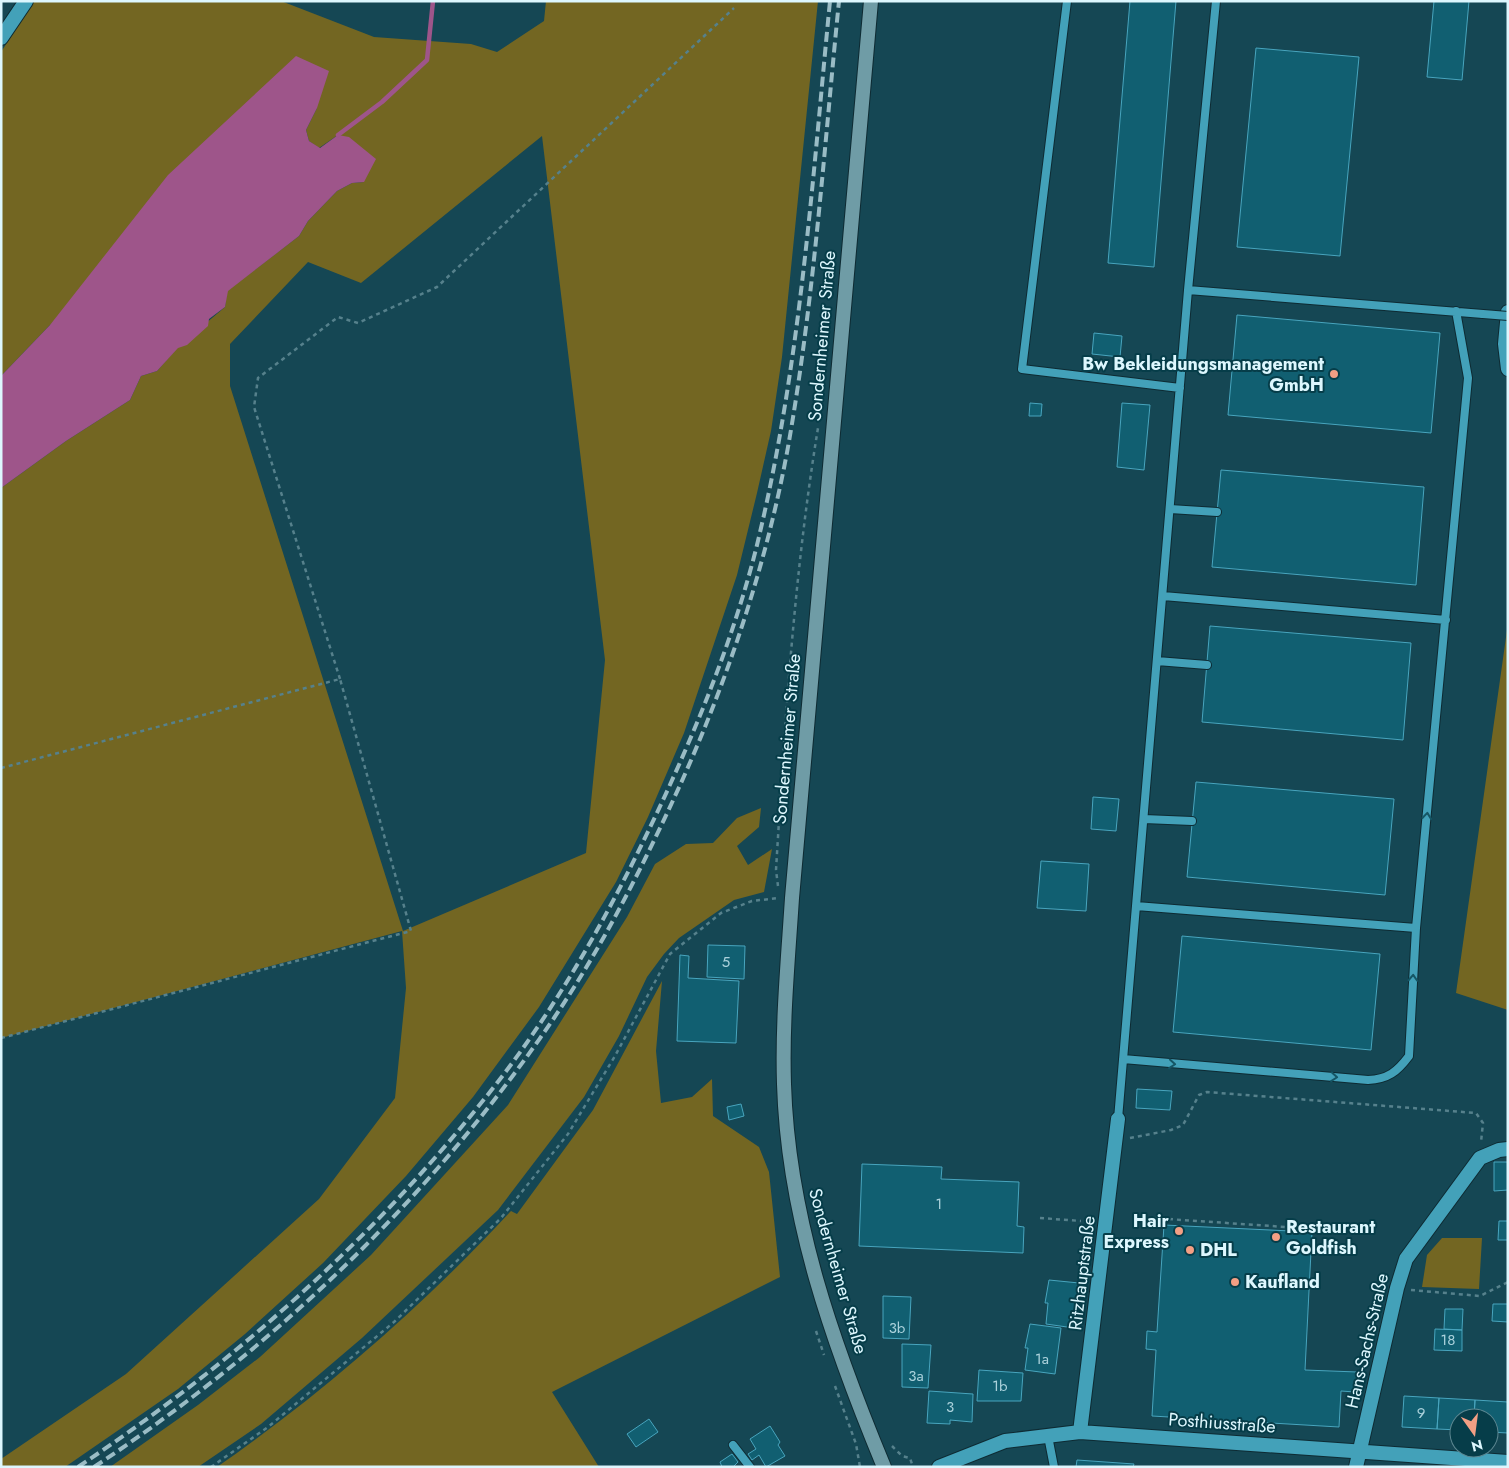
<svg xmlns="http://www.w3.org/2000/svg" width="1509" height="1468" font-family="Jost,sans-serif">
	<rect width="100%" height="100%" fill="#154754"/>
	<path fill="#736622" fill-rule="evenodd" d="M34,1h247l93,36 97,7 26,8 47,-31 2,-20h272l-36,356 -11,74 -14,62 -20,82 -53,158 -36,84 -32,65 -77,125 -66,90 -67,79 -83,87 -78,71 -67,55 -113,78h-64v-8l125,-85 193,-175 76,-101 11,-110 -4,-57 -401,107v-550l65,-47 64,-41 11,-24 16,-5 21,-24 47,-40 2,-16 72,-55 9,-15 29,-30 15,-8 12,-1 -26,-47 -19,13 -10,-7 -3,-11 11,-22 -267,217 -49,51v-324zM542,136l63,524 -19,193 -183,78 -173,-545v-42l78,-82 53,21z
		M1508,623v387l-52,-17z
		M761,808l-2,19 -22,19 11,19 24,-16 -8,43 -30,8 -55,38 -15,16 -17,23 -28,59 -35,61 -86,113 -136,128 -101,86 -63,43h-88l88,-62 62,-48 111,-102 137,-150 119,-188 28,-53 31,-20 27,-1 24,-25z
		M662,981l-6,70 5,52 31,-6 20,-18 1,37 46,31 10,25 11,105 -228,115 47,75h-382c106,-74 206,-161 294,-256l6,3 76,-104z
		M1442,1238h40l-3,51 -57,-2 5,-32z"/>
	<path fill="#9e558a" d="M296,56l33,15 -12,37 -11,22 3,11 11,7 18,-13 11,2 27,22 -12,23 -12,1 -15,8 -29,30 -9,15 -71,55 -3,16 -16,12 -1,7 -21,19 -9,3 -21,23 -16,5 -11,24 -64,41 -65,47v-112l49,-51 118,-150z"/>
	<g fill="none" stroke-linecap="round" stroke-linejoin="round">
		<path stroke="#9e558a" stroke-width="4.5" d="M338,135l44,-33 45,-42 6,-59"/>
	</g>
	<path fill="#115f71" stroke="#48a5be" d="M1130,1h46l-22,266 -46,-4z
		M1434,1h35l-7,79 -35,-3z
		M1256,48l103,9 -19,199 -103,-9z
		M1237,315l203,18 -9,100 -203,-18z
		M1094,333l28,3 -2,21 -28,-3z
		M1030,403l12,1 -1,12h-12z
		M1122,403l28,2 -6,65 -27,-3z
		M1221,470l203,17 -8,98 -204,-18z
		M1210,626l201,17 -8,97 -201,-18z
		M1196,782l198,17 -9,96 -198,-18z
		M1093,797l26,2 -3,32 -25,-2z
		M1041,861l48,3 -3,47 -49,-3z
		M1182,936l198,18 -9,96 -198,-18z
		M708,945l37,1 -1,33 -37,-2z
		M680,955l9,1 -1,22 51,3 -3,62 -59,-2z
		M1137,1089l35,2 -2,19 -34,-2z
		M741,1104l3,12 -15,4 -2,-13z
		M1494,1162h14v28l-14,1z
		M862,1164l80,3 -1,12 78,3 -2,44 7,1 -1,26 -164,-7z
		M1499,1221h9v19h-10z
		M1164,1225l148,7 -7,138 52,2 -2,20 -14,-1 -2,36 -187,-11 4,-66 -10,-1 1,-18 10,1z
		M1049,1280l30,3 -5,45 -28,-4 2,-21h-3z
		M883,1296l28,1 -2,42 -26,-1z
		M1493,1304h15v18l-16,-1z
		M1445,1309h18l-1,21 -18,-1z
		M1030,1324l31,4 -6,46 -30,-4 3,-22h-3z
		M1435,1329l27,1v21l-28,-1z
		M902,1344l29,1 -3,43 -26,-1z
		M979,1370l44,3 -2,28h-44z
		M929,1391l44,3 -1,28 -22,-2v4l-23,-1z
		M1404,1396l35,2 -2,31 -35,-2z
		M1439,1398l36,2 -1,18h-15v12l-22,-1z
		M1475,1400l33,2v31l-19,-1v-14h-15z
		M649,1419l9,13 -22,15 -9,-13z
		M770,1426l10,16 -2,3 7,11 -19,11 -7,-12 -7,5 -4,-6 8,-5 -6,-10z
		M732,1454l6,8 -5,5h-11l-2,-5z
		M1077,1460l57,4 -1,3h-57z"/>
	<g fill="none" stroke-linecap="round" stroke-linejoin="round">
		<g stroke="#0e2b33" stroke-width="10">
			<path id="service" d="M1067,1l-45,368 158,19
				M1216,1l-28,289 295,24
				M1170,509l47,3
				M1163,596l283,24
				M1157,661l50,4
				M1144,819l48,2
				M1136,906l280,22
				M1123,1059l245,21c20,-1 29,-8 41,-24l7,-128 52,-550 -12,-67
				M1118,1119l70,-829
				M1048,1436l6,31
				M733,1445l17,22"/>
		</g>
		<g stroke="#0e2b33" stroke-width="16">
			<path id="minor" d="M1,38l25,-37
				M1080,1432l38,-313
				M939,1467l66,-26 75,-9 428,30
				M1356,1467l41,-179 9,-29 74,-101 19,-8 9,-1"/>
		</g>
		<g stroke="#0e2b33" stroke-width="16">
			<path id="tertiary" d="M1508,312l-3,32 3,25"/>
		</g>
		<g stroke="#0e2b33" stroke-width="16">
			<path id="secondary" d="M871,1l-79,897c-4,62 -10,124 -8,186 4,134 49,260 100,383"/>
		</g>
		<path stroke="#56818c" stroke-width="2.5" stroke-dasharray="4 4" stroke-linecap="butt" d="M340,679l-86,-272 4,-29 80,-61 20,6 79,-36 297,-279
			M1,768l339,-89 71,252 -410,107
			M778,886l-2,-16c9,-148 18,-296 42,-442
			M1130,1138l41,-8 12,-5 16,-30 8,-3 269,21 7,10 -2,19
			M1040,1218l41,3
			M1153,1218l177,12
			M1411,1290l69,6 28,-14
			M816,1331l8,24
			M835,1386l21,58 4,23
			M892,1446l10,10 8,2 3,9
			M211,1467l57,-40 126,-105 107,-104 67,-84 47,-78 55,-102 51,-41 31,-12 27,-3"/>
		<use href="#service" stroke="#43a1b9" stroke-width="8"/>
		<use href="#minor" stroke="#43a1b9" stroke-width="14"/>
		<use href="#tertiary" stroke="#43a1b9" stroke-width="14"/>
		<use href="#secondary" stroke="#6f9ca6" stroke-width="14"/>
		<path stroke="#9abcc5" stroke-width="4" stroke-dasharray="10 5" stroke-linecap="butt" d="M78,1467c159,-106 301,-233 419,-384 67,-86 120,-184 166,-283 37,-80 71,-164 93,-251 44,-179 56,-365 74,-548
			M94,1467c180,-119 339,-271 460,-449 50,-74 90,-154 127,-235 48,-107 86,-221 107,-336 26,-147 36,-297 51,-446"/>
		<g stroke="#0e2b33" stroke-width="10" stroke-linecap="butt">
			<path id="service-bridge" d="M1483,314l25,2"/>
		</g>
		<use href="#service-bridge" stroke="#43a1b9" stroke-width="8"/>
	</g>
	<defs><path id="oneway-chevron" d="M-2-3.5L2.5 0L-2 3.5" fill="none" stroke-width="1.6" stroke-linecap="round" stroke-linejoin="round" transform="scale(1.25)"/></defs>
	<g stroke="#155665">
		<use href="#oneway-chevron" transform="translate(1427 816) rotate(-84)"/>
		<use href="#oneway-chevron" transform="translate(1413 978) rotate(-87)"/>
		<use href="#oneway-chevron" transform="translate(1172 1064) rotate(5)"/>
		<use href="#oneway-chevron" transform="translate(1334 1077) rotate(5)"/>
	</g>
	<g fill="#f39f84" stroke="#063d49" stroke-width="2">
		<circle cx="1334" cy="374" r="5"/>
		<circle cx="1179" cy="1231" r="5"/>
		<circle cx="1276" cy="1237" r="5"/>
		<circle cx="1190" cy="1250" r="5"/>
		<circle cx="1235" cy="1282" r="5"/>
	</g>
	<g text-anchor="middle" stroke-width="4" stroke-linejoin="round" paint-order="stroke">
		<g font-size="15" fill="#aad1db">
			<text x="726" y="967">5</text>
			<text x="939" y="1209">1</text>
			<text x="897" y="1333">3b</text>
			<text x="1448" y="1345">18</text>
			<text x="1042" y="1364">1a</text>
			<text x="916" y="1381">3a</text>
			<text x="1000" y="1391">1b</text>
			<text x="950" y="1412">3</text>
			<text x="1421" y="1418">9</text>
		</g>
		<g font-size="18" fill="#ddf7fe" stroke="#063d49">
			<text transform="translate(822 336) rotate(-85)" y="6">Sondernheimer Straße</text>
			<text transform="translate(787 739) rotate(-85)" y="6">Sondernheimer Straße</text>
			<text transform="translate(838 1271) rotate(74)" y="6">Sondernheimer Straße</text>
			<text transform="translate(1082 1273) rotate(-83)" y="6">Ritzhauptstraße</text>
			<text transform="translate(1367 1341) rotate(-77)" y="6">Hans-Sachs-Straße</text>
			<text transform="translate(1222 1423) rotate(4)" y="6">Posthiusstraße</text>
		</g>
		<g font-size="18" font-weight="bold" fill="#ddf7fe" stroke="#063d49" text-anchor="start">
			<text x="1324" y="370" text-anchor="end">Bw Bekleidungsmanagement<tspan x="1324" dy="21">GmbH</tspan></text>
			<text x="1169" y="1227" text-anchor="end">Hair<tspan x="1169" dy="21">Express</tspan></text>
			<text x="1286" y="1233">Restaurant<tspan x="1286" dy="21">Goldfish</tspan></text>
			<text x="1200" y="1256">DHL</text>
			<text x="1245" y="1288">Kaufland</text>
		</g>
	</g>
	<rect width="1509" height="1468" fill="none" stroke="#ddf7fe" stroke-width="5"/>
	<g transform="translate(1474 1433) rotate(166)"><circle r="24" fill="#063d49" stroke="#5c8791"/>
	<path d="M0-4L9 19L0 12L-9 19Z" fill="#f39f84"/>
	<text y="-8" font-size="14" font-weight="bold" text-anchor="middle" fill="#ddf7fe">N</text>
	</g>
</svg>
